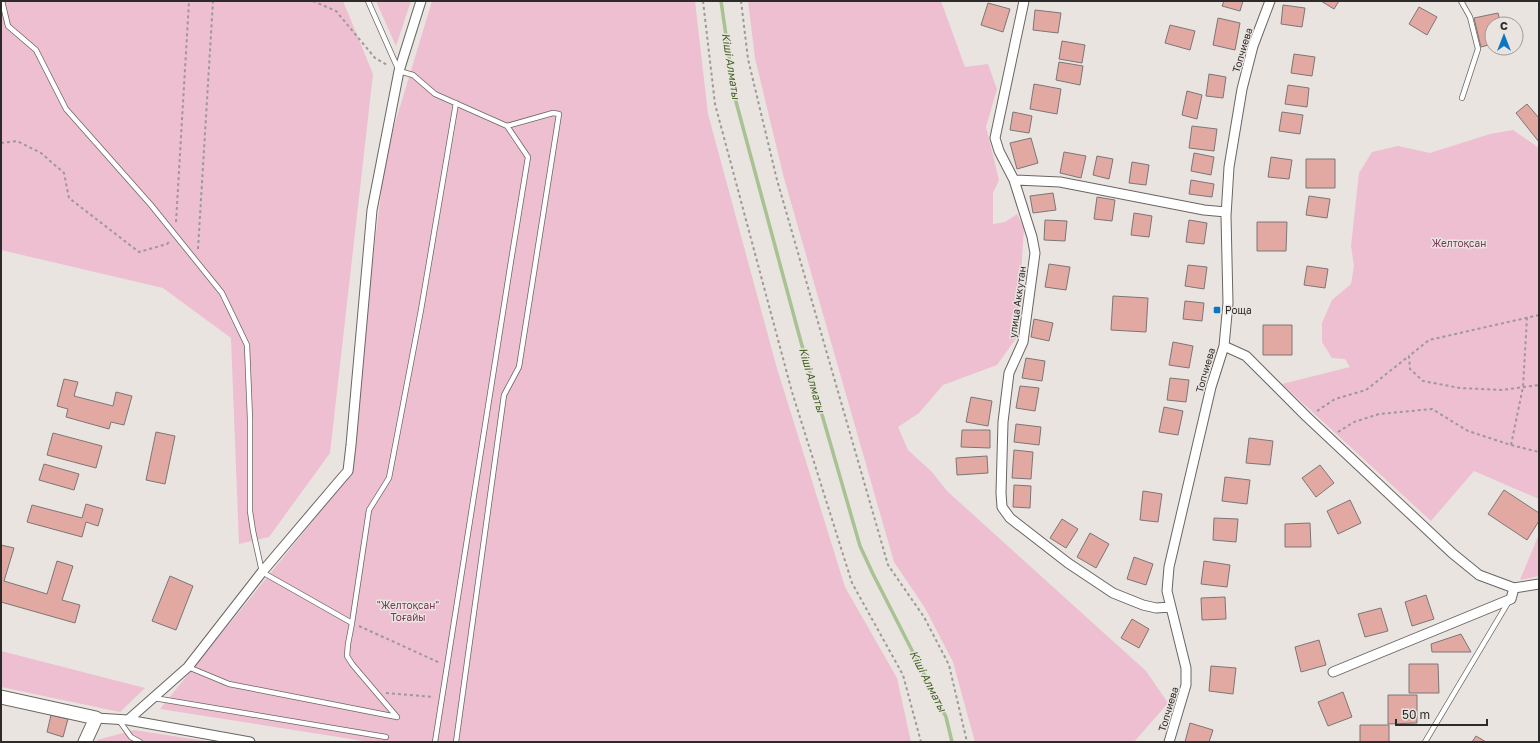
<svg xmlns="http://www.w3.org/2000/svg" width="1540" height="743" font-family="'Golos Text',sans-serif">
	<rect width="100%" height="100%" fill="#e9e4e0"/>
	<path fill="#edbfd1" d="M1,1h342l30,73 -43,379 -61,84 -30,7 -8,-206 -68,-50 -162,-38z
		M376,1h35l-15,45z
		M432,1h263l13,113 68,251 69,222 52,91 14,64h-541l-210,-33 191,-235 12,-135 23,-186z
		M748,1h193l24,66 23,-3 9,25 -11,38 13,53 -6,13v31l12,-2 12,-8 7,14 -7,109 -20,28 -54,20 -24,28 -21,14 10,23 24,22 15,19 199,180 22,32 -34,39h-159l-22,-80 -28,-54 -31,-46 -110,-384 -29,-120z
		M1513,130l26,18v351l-65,-28 -43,50 -149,-137 68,-17 -5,-8 -13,-1 -10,-16v-19l10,-23 19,-16 3,-18 -3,-20 8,-73 13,-21 26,-6 32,7 60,-19z
		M1539,534v42l-19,4z
		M1,651l144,37 -25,24 -119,-25z
		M134,730l78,12h-115v-2z"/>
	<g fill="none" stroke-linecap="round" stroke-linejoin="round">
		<path stroke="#a8c294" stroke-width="3.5" d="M721,1l14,97 66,244 59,204 13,28 73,143 6,25"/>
	</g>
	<path fill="#e2a9a2" stroke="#7c7676" d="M1224,1h19l-3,10 -18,-5z
		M1321,1h18l-5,8z
		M988,3l22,6 -7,23 -22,-7z
		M1283,5l22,3 -3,19 -21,-3z
		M1419,7l18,10 -10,18 -18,-11z
		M1035,10l26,3 -3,20 -25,-3z
		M1498,13l3,11h-9v20l-11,3 -7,-29z
		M1218,18l22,5 -5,27 -22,-5z
		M1170,25l25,6 -5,19 -25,-7z
		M1062,41l23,4 -3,18 -23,-4z
		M1294,54l21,3 -3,19 -21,-3z
		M1059,62l24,4 -3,19 -24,-5z
		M1209,74l17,3 -3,21 -17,-2z
		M1034,84l27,5 -4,25 -27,-5z
		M1288,85l21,3 -2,19 -22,-3z
		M1187,91l15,4 -5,24 -15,-4z
		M1527,104l12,14v24l-23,-29z
		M1013,112l19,4 -3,17 -19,-3z
		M1282,112l21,3 -3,19 -21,-3z
		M1192,126l25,3 -3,22 -25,-3z
		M1031,138l7,25 -21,6 -7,-26z
		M1064,152l22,4 -5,22 -21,-5z
		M1194,153l20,4 -3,18 -20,-4z
		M1097,156l16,3 -4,20 -16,-4z
		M1271,157l21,3 -3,19 -21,-2z
		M1306,159h29v29h-29z
		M1132,162l17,3 -3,20 -17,-2z
		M1191,180l23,4 -2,13 -23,-3z
		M1053,193l3,17 -23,3 -3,-17z
		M1309,196l21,3 -3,19 -21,-3z
		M1097,197l18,3 -3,21 -18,-2z
		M1134,213l18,3 -3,21 -18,-2z
		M1045,220l22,1 -2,20 -21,-1z
		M1189,220l18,3 -3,21 -18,-2z
		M1257,222h30l-1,29h-29z
		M1049,264l21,3 -4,23 -21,-3z
		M1188,265l19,2 -3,22 -19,-3z
		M1307,266l21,3 -3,19 -21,-3z
		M1113,296l35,2 -2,34 -35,-2z
		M1185,301l19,2 -2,18 -19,-2z
		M1034,319l19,4 -4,18 -18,-4z
		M1263,325h29v30h-29z
		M1173,342l20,4 -4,22 -20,-3z
		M1026,358l19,3 -3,20 -20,-3z
		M1170,378l19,2 -3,22 -19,-2z
		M64,379l14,3 -4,14 39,10 3,-14 16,4 -8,29 -13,-3 -2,7 -43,-12 2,-8 -11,-3z
		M1020,386l19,2 -4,23 -19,-3z
		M971,397l21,4 -4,25 -22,-4z
		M1164,407l19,4 -5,24 -19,-3z
		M1016,424l25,3 -2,18 -25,-3z
		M962,430h28v18l-29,-1z
		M156,432l19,4 -10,48 -19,-4z
		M53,433l49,13 -6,22 -49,-13z
		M1249,438l24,3 -3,24 -24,-2z
		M1014,450l19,2 -2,27 -19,-1z
		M987,456l1,17 -31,2 -1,-17z
		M44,464l35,10 -5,16 -35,-10z
		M1320,465l14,18 -18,14 -14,-19z
		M1225,477l25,3 -3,24 -25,-3z
		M1014,485l17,1 -1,22 -17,-1z
		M1504,490l35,23v8l-12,19 -39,-26z
		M1143,491l19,3 -4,28 -18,-2z
		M1350,500l11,23 -23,11 -11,-23z
		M86,504l17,5 -5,17 -12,-4 -4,15 -55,-15 5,-17 50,13z
		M1214,518l24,1 -2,23 -23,-2z
		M1062,519l16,10 -12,19 -16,-10z
		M1310,523l1,24h-26v-23z
		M1090,533l19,11 -13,24 -19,-11z
		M1,545l13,3 -10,33 43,13 10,-33 16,5 -11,34 18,5 -5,18 -74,-21z
		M1134,557l19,7 -7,21 -19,-6z
		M1204,561l26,4 -3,22 -26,-3z
		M170,576l23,10 -17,44 -24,-9z
		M1426,595l8,24 -22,7 -7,-24z
		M1225,597l1,22 -24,1 -1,-22z
		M1381,608l7,23 -23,6 -7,-23z
		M1132,619l17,10 -10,19 -18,-10z
		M1461,634l10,18h-39l-1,-8z
		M1319,640l7,25 -25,7 -6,-25z
		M1409,664h29l1,29h-30z
		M1211,666l25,2 -3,26 -24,-3z
		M1343,692l9,25 -24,9 -10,-24z
		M1388,695h29v28l-29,1z
		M51,715l17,4 -5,18 -16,-5z
		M1190,723l23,7 -4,12h-24z
		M1360,725h29v17h-29z
		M1476,736l10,6h-14z"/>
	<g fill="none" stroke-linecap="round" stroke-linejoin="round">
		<g stroke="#6a6662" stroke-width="6">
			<path id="lane" d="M2,1l6,25 28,24 30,59 85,96 71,88 25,52 3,74v92l3,20 9,41 90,51
				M368,1l31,70 14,4 22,19 72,32 21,31 -17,104 -76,481
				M1461,1l9,16 8,32 -16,49
				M188,667l41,17 168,33
				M154,698l232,39
				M397,717l-45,-53 -5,-8 1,-12 4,-21 17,-113 20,-32 32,-168 35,-207
				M118,719l13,18 9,5
				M456,742l48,-347 15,-28 40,-253 -6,-1 -46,13
				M1425,742l84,-141"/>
		</g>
		<g stroke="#6a6662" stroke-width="11">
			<path id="street" d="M1024,1l-29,137 4,13 15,29 18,57 3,16 -12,89 -14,31 -6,49 -2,71 1,14 8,11 58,45 45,30 30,12 13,3 15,-1
				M1014,180l46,2 144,28 22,2
				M1224,346l22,10 61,61 145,136 27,22 35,13 25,-4
				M1333,672l178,-73 3,-11
				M96,718l32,2 122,22
				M128,720l60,-53 74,-95 79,-93 7,-8 3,-26 21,-235 27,-139 22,-70
				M1169,742l17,-57v-17l-19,-77 2,-24 42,-180 13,-41 4,-43 -2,-87 3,-49 13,-78 11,-43 17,-45"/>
		</g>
		<g stroke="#6a6662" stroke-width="15">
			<path id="secondary" d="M1,697l95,21 -11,24"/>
		</g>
		<path stroke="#9d9997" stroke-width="2" stroke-dasharray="3 3" stroke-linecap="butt" d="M313,1l23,10 39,47 12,7
			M703,1l12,103 77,288 60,191 51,92 18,67
			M741,1l7,58 29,121 111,385 36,52 25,48 18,77
			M1,143l16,-2 24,12 23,20 5,25 70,54 28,-8 3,-3
			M176,222l13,-221
			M198,249l15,-248
			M1539,315l-110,25 -20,16 1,13 13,12 37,7 42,2 37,-5
			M1317,411l18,-12 31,-9 43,-34
			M1338,432l16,-10 25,-8 53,-5 36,22 43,14 28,7
			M1511,445l12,-58 4,-70
			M359,626l81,37
			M386,693l48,4"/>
		<use href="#lane" stroke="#fff" stroke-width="4.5"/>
		<use href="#street" stroke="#fff" stroke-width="9"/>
		<use href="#secondary" stroke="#fff" stroke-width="13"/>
	</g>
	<rect fill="#0b76c1" stroke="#e9e4e0" stroke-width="1.5" x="1213" y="306" width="8" height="8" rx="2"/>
	<g text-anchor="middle" stroke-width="3" stroke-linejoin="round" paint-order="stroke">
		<g font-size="10" fill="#2d2b2a" stroke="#e9e4e0">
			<text transform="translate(1242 50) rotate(-73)" y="4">Топчиева</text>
			<text transform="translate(1017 302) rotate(-82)" y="4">улица Аккутан</text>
			<text transform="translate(1205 370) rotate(-74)" y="4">Топчиева</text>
			<text transform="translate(1168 709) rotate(-73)" y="4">Топчиева</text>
		</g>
		<g font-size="10" fill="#7a3958" stroke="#e9e4e0">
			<text x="1459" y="247">Желтоқсан</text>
			<text x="408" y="609">"Желтоқсан"<tspan x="408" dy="12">Тоғайы</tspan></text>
		</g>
		<g font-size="10" fill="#2d2b2a" stroke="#e9e4e0" text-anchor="start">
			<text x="1225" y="314">Роща</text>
		</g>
		<g font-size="11" font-style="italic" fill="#426222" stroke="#e9e4e0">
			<text transform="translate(731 66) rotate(81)" y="4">Кіші Алматы</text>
			<text transform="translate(812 380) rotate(74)" y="4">Кіші Алматы</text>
			<text transform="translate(928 681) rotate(63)" y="4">Кіші Алматы</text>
		</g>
	</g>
	<rect width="1540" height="743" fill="none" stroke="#2d2b2a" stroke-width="4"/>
	<g transform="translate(1504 36)"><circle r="19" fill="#e9e4e0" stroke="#9e9a97"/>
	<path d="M0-3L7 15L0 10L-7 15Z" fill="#0b76c1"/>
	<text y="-6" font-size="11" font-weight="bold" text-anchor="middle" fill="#2d2b2a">С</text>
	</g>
	<path d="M1396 719v6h91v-6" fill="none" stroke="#2d2b2a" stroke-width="2"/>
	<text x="1402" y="719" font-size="12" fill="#2d2b2a" stroke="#e9e4e0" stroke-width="3" paint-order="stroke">50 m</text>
</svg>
